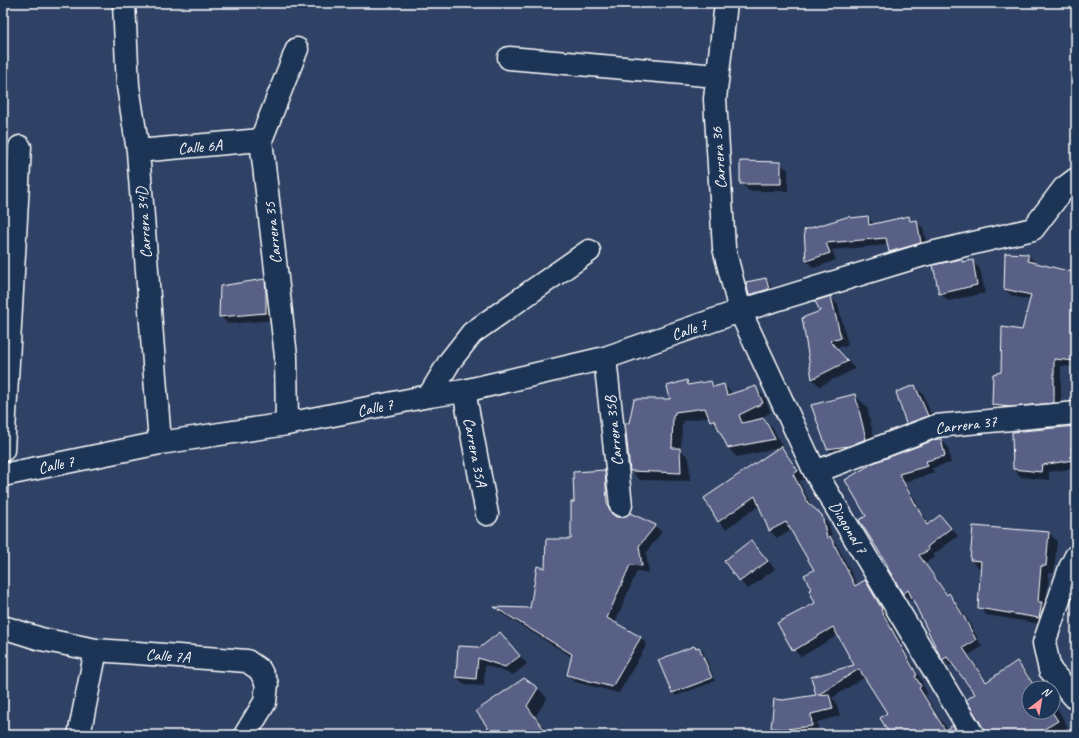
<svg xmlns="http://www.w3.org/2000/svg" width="1079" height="738" font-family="Caveat,sans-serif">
	<rect width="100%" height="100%" fill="#2f4265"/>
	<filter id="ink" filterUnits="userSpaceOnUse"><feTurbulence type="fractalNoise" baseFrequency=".025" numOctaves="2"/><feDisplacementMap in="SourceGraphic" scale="8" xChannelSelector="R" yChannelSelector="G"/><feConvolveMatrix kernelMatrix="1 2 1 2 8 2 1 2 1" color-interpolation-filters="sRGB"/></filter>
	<g filter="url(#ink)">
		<path fill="#0007" d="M780,163l8,7v21h-39l-8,-8z
			M850,217l2,2 15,-2 8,8 34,-8 4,5 3,-1 7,7 5,21 -32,10 -7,-7 -1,-7 -56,5 4,10 -22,8 -7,-7 -2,-30z
			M1028,255l7,7v2l41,10v93l-15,-1v44l-60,2 -8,-7 9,-32 21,-42 7,-31 -18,-4 -7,-7z
			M961,260l3,3 8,-2 8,8 5,24 -37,8 -8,-8z
			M766,279l4,4 2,10 -19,5 -3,-3z
			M264,280l8,8 1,32 -45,4 -8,-8z
			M831,297l7,8 10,40 -4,2 -2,-1 -5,3 18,20 -35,17 -8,-7 9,-68z
			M686,381l4,4 21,-3 5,5 8,-2 9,9 22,-7 9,9 7,16 -14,8 7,-1 9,9 10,20h-2l7,7 17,24 -6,2 15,29 15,14 4,17 4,4 21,41 7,-5 7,8 17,27 -2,1 36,66 -1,1 6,10 -3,1 15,24 8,10 4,-2 8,8h-69l-3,-21 -23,-37 -33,21 4,4 4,14 -23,6 2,11 -17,2h-23l-7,-8 11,-26 35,-5 -6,-19 44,-12 -18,-30 -37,22 -7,-7 22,-47 -4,-13 4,-20 -24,-40 -15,8 -7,-7 -10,-26 -34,24 -7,-7 -14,-23 74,-51 -42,9 -9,-9 -9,-18 -8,-9 -2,-4 -26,4 1,3h-2l-1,26 8,8 1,23 -50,-1 -9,-9 -1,-47 41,-24z
			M915,386l8,8 12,30 -20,7 -8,-8z
			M855,395l12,12 10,44 -38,9 -11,-12z
			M1076,427v41l-27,4v8l-28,-3 -7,-8z
			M941,440l7,7 3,16 -19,5 2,5 -29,9 24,43 11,-9 18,20 -24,18 1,3 -10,6 23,32 1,-1 7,8 15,23 11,22 -13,8 18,27 30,-20 7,7 13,19h-8v24h24v-11l15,26 -10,6 2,2h-74l-10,-40 -22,-31 -4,2 -7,-7 -29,-60 -3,2 -7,-7 -16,-27h1l-21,-50 -22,-37z
			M604,471l7,7 2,33 3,7 39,8 7,6 -16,21 3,20 -12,-2 -22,52 25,14 7,7 -28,49 -44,-11 -7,-7 4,-18 -70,-43 -6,-6 35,1 15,-40 26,-29 3,-37z
			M1049,533l8,8 -3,32h-5l-3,34 1,18 -61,-10 -7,-8 3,-39h-3l-8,-8z
			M758,549l17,20 -27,20 -8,-8 -14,-20z
			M1074,601h2v49l-3,-22z
			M500,633l27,31 -14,11 -28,-10 -1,21 -19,-1 -8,-8 21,-29 1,1z
			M699,648l4,3 12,30 -39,15 -3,-4 23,-43z
			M538,688l9,10 -11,18 13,19h-55z"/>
		<path fill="#596086" stroke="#fff" d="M740,161l41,1v22h-41z
			M850,216l1,2 17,-2 1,9 40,-9 1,5 7,-1 4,23 -32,9 -3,-14 -60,5 4,10 -24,8 -2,-31z
			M1005,253l23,1v7l48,12v88l-22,-2v44l-44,4 -18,-2 1,-31 8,-2 1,-45 20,3 9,-35 -27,-6z
			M962,259v3l11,-2 4,25 -38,9 -6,-29z
			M766,278l3,11 -20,6 -3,-13z
			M265,279l1,16v18l-47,4 1,-31z
			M831,296l10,42 -6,2 -1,-1 -4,2 18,20 -36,18 -10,-61 18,-7 -5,-10z
			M687,380l1,5 23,-4 2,6 11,-3 3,11 29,-9 7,17 -24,12 3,8 22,-5 11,21 -47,9 -14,-28 -4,1 -5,-13 -30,4v3l-2,1 -1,32h8l1,25 -51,-2 -5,-48h4l5,-24h36l-3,-13z
			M915,385l13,31 -22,8 -10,-32z
			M855,394l11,45 -17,7 -22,3 -16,-44z
			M1076,426v20l-5,1 2,13 -31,5 -1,7 -28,-3 -1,-37z
			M937,439h4l4,17 -19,5 2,5 -29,8 28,51 13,-10 11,13 -24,19 2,3 -10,5 28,40 2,-2 15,24 12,23 -13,8 23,34 31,-21 19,27h-7v24h23l6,9 -24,14h-49l-1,-6 -18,-29 9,-6 -28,-37 -5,3 -34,-70 -5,4 -16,-27 1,-1 -29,-46 7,-4 -21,-36 28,-17z
			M781,446l17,25 -5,3 15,29 14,12 5,23 3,-2 25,50 10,-6 17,29 -1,1 36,65 -2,1 6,10 -2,2 26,42 8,-5 5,10h-68l-10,-17 7,-5 -28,-44 -41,26 11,-1 4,15 -22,5 1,12 -26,3 -15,-1 3,-29 9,1 33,-5 -5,-18 43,-12 -21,-38 -40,24 -16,-28 38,-20 -6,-13 2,-1 -7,-14 10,-5 -28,-48 -17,9 -14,-35 -37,26 -14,-24z
			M605,470l2,33 4,10 5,4h6l8,-4 26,12 -17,21 3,20 -12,-1 -23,53 34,19 -29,50 -45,-12 5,-21 -78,-47 36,1 7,-42 8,2 1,-29h25v-37h3l-1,-30z
			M973,526l76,6 -3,34h-5l-3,36h4l-3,16 -61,-10 3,-47 -11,-1z
			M751,540l17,21 -29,21 -15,-21z
			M500,632l20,24 -15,11 -27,-9 -2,21 -20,-2 2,-31 20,1v2z
			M694,646l2,2 3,-1 13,31 -40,15 -14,-33z
			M524,678l14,10 -11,18 21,29h-55l-17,-24z"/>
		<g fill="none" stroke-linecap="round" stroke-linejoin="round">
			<g stroke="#fff" stroke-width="25">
				<path id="minor" d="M124,3l4,83 10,65 22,292
					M726,3l-11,96 9,149 16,63 75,161 158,263
					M509,58l208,18
					M138,151l123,-11
					M605,358l16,147
					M464,391l23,123
					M429,396l21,-35 22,-28 117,-82
					M287,424l-1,-68 -25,-216 36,-91
					M3,450l17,-303
					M815,472l121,-46 140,-13
					M3,475l157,-32 127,-19 142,-28 35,-5 141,-33 135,-47 183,-56 110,-26 31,-41 12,-9
					M1076,556l-6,12 -26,75 6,27 26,29
					M3,627l38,12 55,11 151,11 13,9 7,14 -2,18 -20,33
					M79,735l17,-85"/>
			</g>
			<use href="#minor" stroke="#1d3557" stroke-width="22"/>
		</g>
	</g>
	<g text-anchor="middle" stroke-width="3.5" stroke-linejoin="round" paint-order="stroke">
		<g font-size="16" fill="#fff" stroke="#1d3557">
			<text transform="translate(200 146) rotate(-5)" y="6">Calle 6A</text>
			<text transform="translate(718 158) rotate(-94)" y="6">Carrera 36</text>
			<text transform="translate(143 223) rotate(-94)" y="6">Carrera 34D</text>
			<text transform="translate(272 233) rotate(-96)" y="6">Carrera 35</text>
			<text transform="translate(689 329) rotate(-19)" y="6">Calle 7</text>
			<text transform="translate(375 407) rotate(-12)" y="6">Calle 7</text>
			<text transform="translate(966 424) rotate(-7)" y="6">Carrera 37</text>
			<text transform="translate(613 431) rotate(-96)" y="6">Carrera 35B</text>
			<text transform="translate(476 452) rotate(79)" y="6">Carrera 35A</text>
			<text transform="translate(56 464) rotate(-12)" y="6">Calle 7</text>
			<text transform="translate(849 527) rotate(59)" y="6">Diagonal 7</text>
			<text transform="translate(168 655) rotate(4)" y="6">Calle 7A</text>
		</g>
	</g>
	<rect width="1079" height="738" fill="none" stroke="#1d3557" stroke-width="16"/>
	<rect x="8" y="8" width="1063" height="722" fill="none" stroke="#fff" stroke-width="1.5" filter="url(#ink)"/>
	<g transform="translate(1041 700) rotate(31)"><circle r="19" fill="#1d3557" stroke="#77869a"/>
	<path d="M0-3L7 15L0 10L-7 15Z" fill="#ff9aa2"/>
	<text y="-6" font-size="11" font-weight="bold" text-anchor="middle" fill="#ffffff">N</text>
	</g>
</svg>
